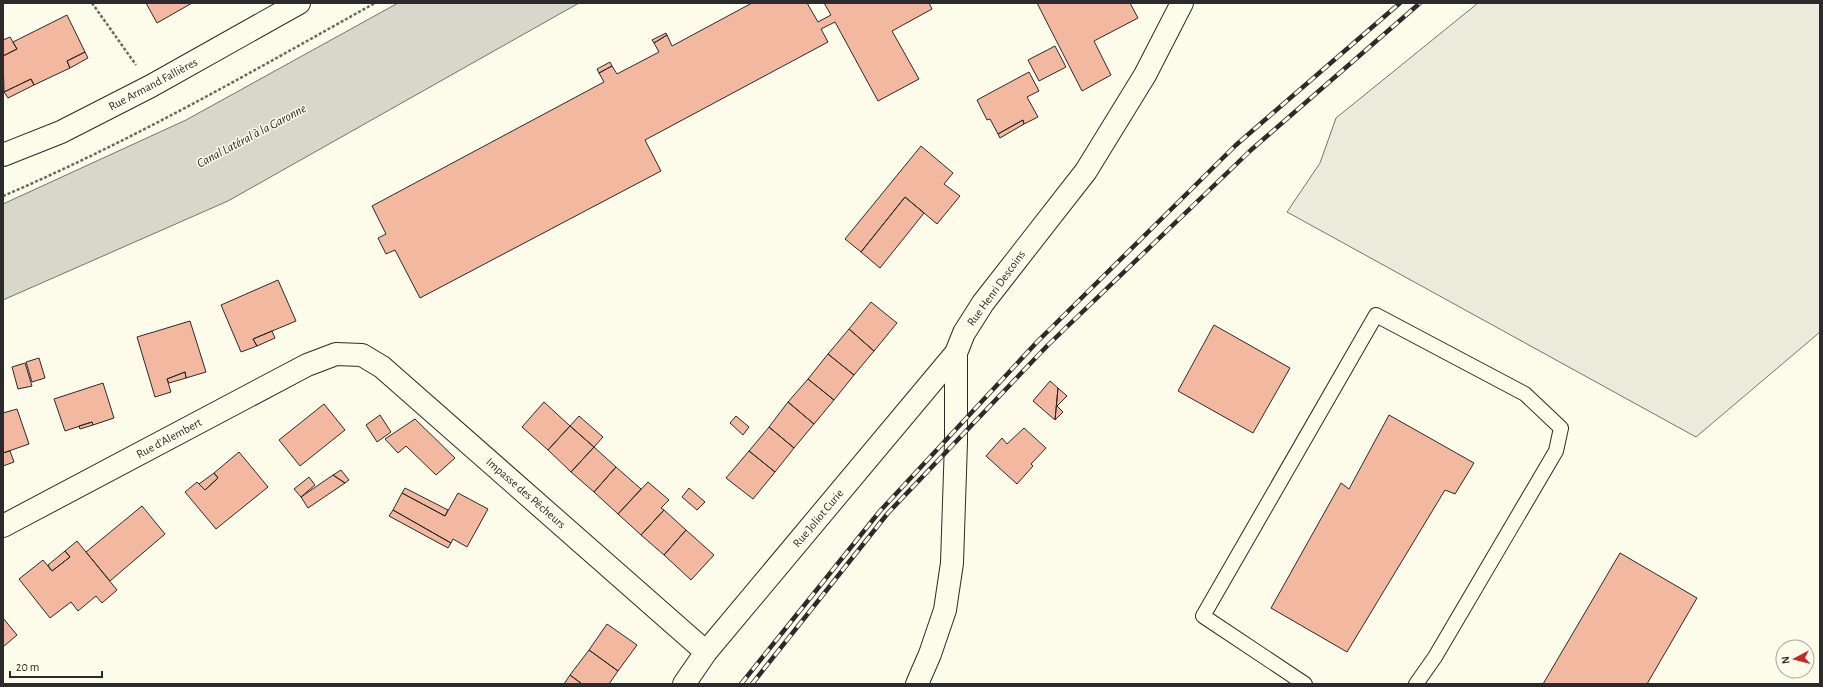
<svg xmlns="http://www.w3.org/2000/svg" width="1823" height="687" font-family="'Alegreya Sans',sans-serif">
	<rect width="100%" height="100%" fill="#fdfbea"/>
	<path fill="#ecebdb" stroke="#74746e" d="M1478,3h342v329l-124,105 -409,-225 33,-49 16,-45z"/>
	<path fill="#d8d7c9" stroke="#74746e" d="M398,3h181l-351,198 -225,99v-96l183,-84z"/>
	<path fill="#f2b8a0" stroke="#2b2b2b" d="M146,3h46l-35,20z
		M752,3h55l11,19 13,-7 -7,-12h105l3,6 -40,22 27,48 -41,22 -43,-79 -14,7 7,13 -183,98 16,31 -241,127 -25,-48 -9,4 -8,-16 8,-4 -14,-28 232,-124 -5,-9 13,-7 5,8 42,-22 -5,-9 13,-8 5,11z
		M1037,3h93l8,15 -44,23 17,34 -29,16z
		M67,15l18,37 -18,9 3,7 -36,17 -3,-6 -27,13 -1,-36 14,-7 -4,-7z
		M666,33l1,2 -13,8 -2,-3z
		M10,37l7,12 -14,7v-16z
		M1055,46l11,21 -27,14 -11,-21z
		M85,52l3,6 -18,10 -3,-7z
		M610,62l2,4 -13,7 -2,-4z
		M1029,72l10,19 -12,6 11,20 -14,7 -1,-4 -25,14 -8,-15 -3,1 -10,-20z
		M31,79l3,6 -26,13 -4,-6z
		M1023,120l1,4 -24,14 -2,-4z
		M921,146l32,27 -9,11 16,12 -23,28 -32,-27 -44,55 -16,-13z
		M905,197l19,16 -44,55 -19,-16z
		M278,280l18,41 -43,18 4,7 -16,6 -20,-47z
		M871,302l26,21 -23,28 -25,-22z
		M190,321l16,51 -20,6 -1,-6 -18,7 4,13 -16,5 -18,-60z
		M1214,325l76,43 -37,65 -75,-42z
		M849,329l25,22 -20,24 -26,-21z
		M272,331l3,7 -18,8 -4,-7z
		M828,354l26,21 -20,25 -26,-21z
		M39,358l6,20 -13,4 -6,-20z
		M25,363l7,23 -14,3 -6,-22z
		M185,372l1,6 -17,5 -2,-4z
		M808,379l26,21 -20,24 -26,-22z
		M1050,381l8,7 -3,32 -22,-19z
		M103,383l11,35 -21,7 -1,-3 -27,9 -11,-32z
		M1058,388l9,8 -10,10 6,6 -8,8z
		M544,402l26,24 -22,24 -26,-23z
		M788,402l26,22 -20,24 -25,-21z
		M324,404l21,26 -45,36 -21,-26z
		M17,409l12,35 -26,9v-40z
		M380,415l11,17 -14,10 -11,-17z
		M1389,415l85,48 -19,31 -10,-4 -98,162 -76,-44 70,-125 8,6z
		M579,416l24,21 -9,10 -24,-21z
		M736,416l13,11 -6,8 -13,-12z
		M415,419l40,39 -19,17 -30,-29 -8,7 -13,-14z
		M92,422l1,3 -13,4 -1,-3z
		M570,426l24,21 -23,25 -23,-22z
		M769,427l25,21 -19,24 -26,-21z
		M1024,428l22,20 -15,16 2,2 -16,18 -31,-28 16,-18 5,6z
		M594,447l22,20 -22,25 -23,-20z
		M10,451l4,11 -11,4v-13z
		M749,451l26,21 -22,27 -27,-21z
		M239,452l29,35 -52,42 -31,-37 12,-10 8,8 13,-12 -4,-5z
		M616,467l25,22 -23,25 -24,-22z
		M341,470l8,10 -4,3 -12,-8z
		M214,473l4,5 -13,12 -6,-6z
		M333,475l12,8 -37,25 -7,-11z
		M309,477l6,8 -14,12 -7,-8z
		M648,482l21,18 -8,8 3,2 -23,25 -23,-21z
		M405,488l43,22 -3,6 -43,-23z
		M689,488l16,14 -8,8 -15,-13z
		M402,493l43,23 13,-23 30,16 -21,38 -14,-8 -2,4 -58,-33z
		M142,506l23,28 -55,47 -24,-29z
		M393,510l58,33 -3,5 -59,-32z
		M664,510l22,20 -22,25 -23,-20z
		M686,530l28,25 -23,25 -27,-25z
		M77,541l40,49 -15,13 -6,-7 -18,15 -7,-9 -21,16 -31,-39 24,-19 9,11 18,-14 -5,-6z
		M65,551l5,6 -18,14 -4,-6z
		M1620,553l77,45 -50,86h-104z
		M3,618l14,17 -14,12z
		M607,624l30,21 -19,26 -29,-21z
		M589,650l29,21 -9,13h-27l-12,-9z
		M570,675l12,9h-18z"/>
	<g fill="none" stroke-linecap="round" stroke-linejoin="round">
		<g stroke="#2b2b2b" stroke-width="16">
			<path id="lane" d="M1305,684l-102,-68 173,-301 149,79 36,34 -5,23 -121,206 -19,27"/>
		</g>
		<g stroke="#2b2b2b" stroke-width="24">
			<path id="street" d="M3,155l58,-23 90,-46 148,-83
				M3,526l304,-161 29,-11 26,1 20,12 324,285
				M684,684l22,-32 250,-299
				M917,684l13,-30 15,-44 7,-47 4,-121v-89l8,-20 19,-30 103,-132 59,-96 37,-72"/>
		</g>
		<path stroke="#6a6964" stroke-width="2.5" stroke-dasharray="3 2" stroke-linecap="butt" d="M92,3l44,62
			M3,196c129,-55 250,-125 372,-193"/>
		<use href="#lane" stroke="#fdfbea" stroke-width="14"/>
		<use href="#street" stroke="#fdfbea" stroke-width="22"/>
		<g stroke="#2b2b2b" stroke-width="4.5">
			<path id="rail" d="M741,684l139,-173 157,-169 199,-197 164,-142
				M752,684l136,-171 160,-168 203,-195 169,-147"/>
		</g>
		<use href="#rail" stroke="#fdfbea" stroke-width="3" stroke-dasharray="9" stroke-linecap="butt"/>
	</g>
	<g text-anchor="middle" stroke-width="3" stroke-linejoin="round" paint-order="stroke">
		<g font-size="12" fill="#2b2b2b" stroke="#fdfbea">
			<text transform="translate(153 84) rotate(-28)" y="4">Rue Armand Fallières</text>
			<text transform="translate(996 288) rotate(-54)" y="4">Rue Henri Descoins</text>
			<text transform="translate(169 438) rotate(-28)" y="4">Rue d'Alembert</text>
			<text transform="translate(526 493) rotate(41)" y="4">Impasse des Pêcheurs</text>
			<text transform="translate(818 518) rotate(-50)" y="4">Rue Joliot Curie</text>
		</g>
		<g font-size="13" font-style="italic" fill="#2b2b2b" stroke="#fdfbea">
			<text transform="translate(251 135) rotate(-28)" y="5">Canal Latéral à la Garonne</text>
		</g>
	</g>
	<rect width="1823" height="687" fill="none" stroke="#2b2b2b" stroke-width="8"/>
	<g transform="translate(1795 659) rotate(263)"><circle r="19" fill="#fdfbea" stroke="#a9a89e"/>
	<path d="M0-3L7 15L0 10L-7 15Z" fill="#c62828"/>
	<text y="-6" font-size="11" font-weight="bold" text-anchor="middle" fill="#2b2b2b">N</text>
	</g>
	<path d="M10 671v6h92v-6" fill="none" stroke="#2b2b2b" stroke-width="2"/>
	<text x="16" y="671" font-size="12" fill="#2b2b2b" stroke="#fdfbea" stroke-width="3" paint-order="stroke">20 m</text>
</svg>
